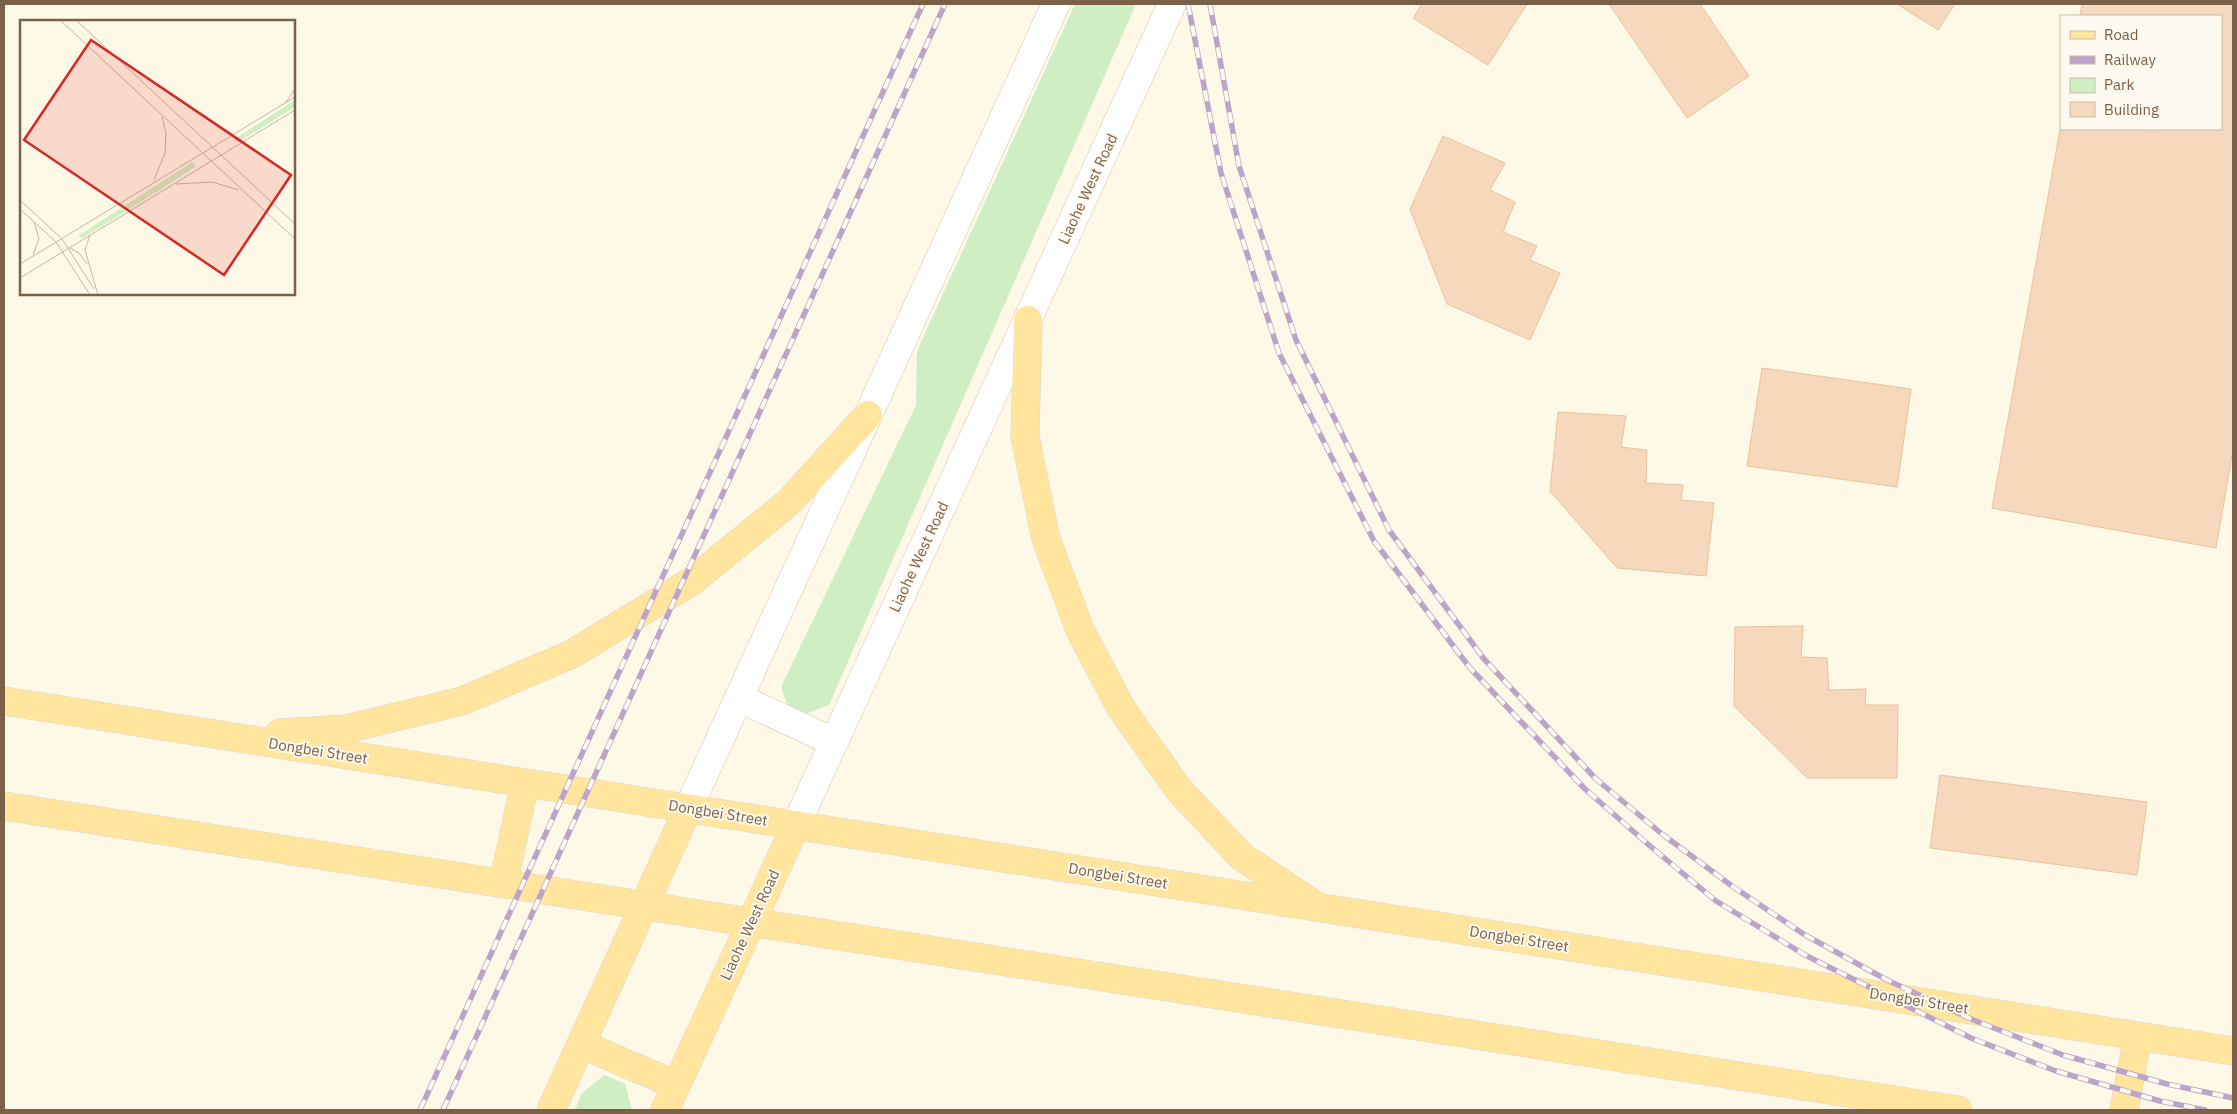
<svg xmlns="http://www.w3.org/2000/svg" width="2237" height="1114" font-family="'IBM Plex Sans',sans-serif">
	<rect width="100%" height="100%" fill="#fef8e7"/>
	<path fill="#d0eec3" d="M1075,4h61l-307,701 -26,10 -16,-10 -6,-18 135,-282 1,-54z
		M605,1075l20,9 7,26h-57l7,-17z"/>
	<path fill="#f6d9bc" stroke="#eac29b" d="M1422,4h105l-39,61 -75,-47z
		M1609,4h91l49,72 -62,42z
		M1897,4h58l-17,26z
		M2082,4h151v446l-17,98 -224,-40 69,-384v5h160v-113h-141z
		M1443,136l62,27 -15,27 25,12 -12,30 34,14 -7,14 30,13 -30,67 -83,-36 -37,-95z
		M1762,368l149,21 -14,98 -150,-21z
		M1558,412l68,4 -5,31 26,3 -1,33 37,2 -2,15 33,3 -8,73 -89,-8 -67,-77z
		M1803,626l-2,31 26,1 2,32 37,-1 -1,16h33l-1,73h-90l-73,-72 1,-79z
		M1940,775l207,27 -10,73 -207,-27z"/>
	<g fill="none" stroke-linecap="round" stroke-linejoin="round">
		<g stroke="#d8c3aa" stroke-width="29">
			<path id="secondary" d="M739,698l95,44
				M688,809l368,-805
				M796,825l376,-821"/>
		</g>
		<g stroke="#ddd6cf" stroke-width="29">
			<path id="primary" d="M1028,320l-3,117 21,102 34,91 41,78 58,82 63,67 70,46
				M4,701l2229,350
				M280,733l66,-4 116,-28 110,-47 120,-73 97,-79 79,-87
				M4,806l1954,304
				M503,884l22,-101
				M581,1044l95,41
				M551,1110l137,-301
				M665,1110l131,-285
				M2124,1110l14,-74"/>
		</g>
		<use href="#secondary" stroke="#fff" stroke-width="28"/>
		<use href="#primary" stroke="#ffe59d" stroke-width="28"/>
		<g stroke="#bca3ca" stroke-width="5.5">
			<path id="rail" d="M1188,4l33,169 58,180 95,188 96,127 115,121 65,57 66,55 89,54 166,83 85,33 104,30 45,9
				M1210,4l29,162 57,174 93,190 95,129 112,120 66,55 70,52 73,49 82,45 84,39 92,36 104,29 66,14
				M420,1110l503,-1106
				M443,1110l502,-1106"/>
		</g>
		<use href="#rail" stroke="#fffaef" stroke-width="4" stroke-dasharray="11" stroke-linecap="butt"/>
	</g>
	<g text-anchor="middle" stroke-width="4" stroke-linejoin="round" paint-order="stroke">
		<g font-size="15" fill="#7b6048" stroke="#fffaef">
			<text transform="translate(1088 189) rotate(-65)" y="5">Liaohe West Road</text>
			<text transform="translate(919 557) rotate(-65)" y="5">Liaohe West Road</text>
			<text transform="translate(318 751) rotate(9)" y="5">Dongbei Street</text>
			<text transform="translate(718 813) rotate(9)" y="5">Dongbei Street</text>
			<text transform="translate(1118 876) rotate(9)" y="5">Dongbei Street</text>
			<text transform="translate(750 925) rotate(-65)" y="5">Liaohe West Road</text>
			<text transform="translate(1519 939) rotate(9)" y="5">Dongbei Street</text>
			<text transform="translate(1919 1001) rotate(9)" y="5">Dongbei Street</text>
		</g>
	</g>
	<g transform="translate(20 20)">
		<rect width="275" height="275" fill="#fef8e7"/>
		<path d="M275,80v7l-57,35 -5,-2zM172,142l4,4 -33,22 -81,50 -4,-2z" fill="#d0eec3"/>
		<path fill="none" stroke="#c6b6a2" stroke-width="1" d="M40,0l235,219M56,0l219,204M266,82l9,-13M134,160l11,-27 1,-20 -4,-16M156,164l36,-2 27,8M0,180l42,39 32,50M0,189l36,33 34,53M70,215l-5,15 13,45M50,228l9,5 8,11M13,235l6,-16 -5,-17M0,244l275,-167M0,258l275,-168"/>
		<path fill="#d62828" fill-opacity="0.15" stroke="#d62828" stroke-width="2.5" d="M71,20l200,135 -67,100 -200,-135z"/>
		<rect width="275" height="275" fill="none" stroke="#7b6048" stroke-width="2.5"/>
	</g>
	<rect width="2237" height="1114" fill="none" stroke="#7b6048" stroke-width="10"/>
	<rect x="2060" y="15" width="162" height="115" fill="#fffaef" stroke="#cabcac"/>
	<rect x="2070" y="31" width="25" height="8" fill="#ffe59d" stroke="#cabcac"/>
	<text x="2104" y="40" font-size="15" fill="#7b6048">Road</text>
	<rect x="2070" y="56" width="25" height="8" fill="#bca3ca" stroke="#cabcac"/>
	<text x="2104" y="65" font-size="15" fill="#7b6048">Railway</text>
	<rect x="2070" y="78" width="25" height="15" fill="#d0eec3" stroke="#cabcac"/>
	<text x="2104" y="90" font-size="15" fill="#7b6048">Park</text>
	<rect x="2070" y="102" width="25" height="15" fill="#f6d9bc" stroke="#cabcac"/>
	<text x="2104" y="115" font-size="15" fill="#7b6048">Building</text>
</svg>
